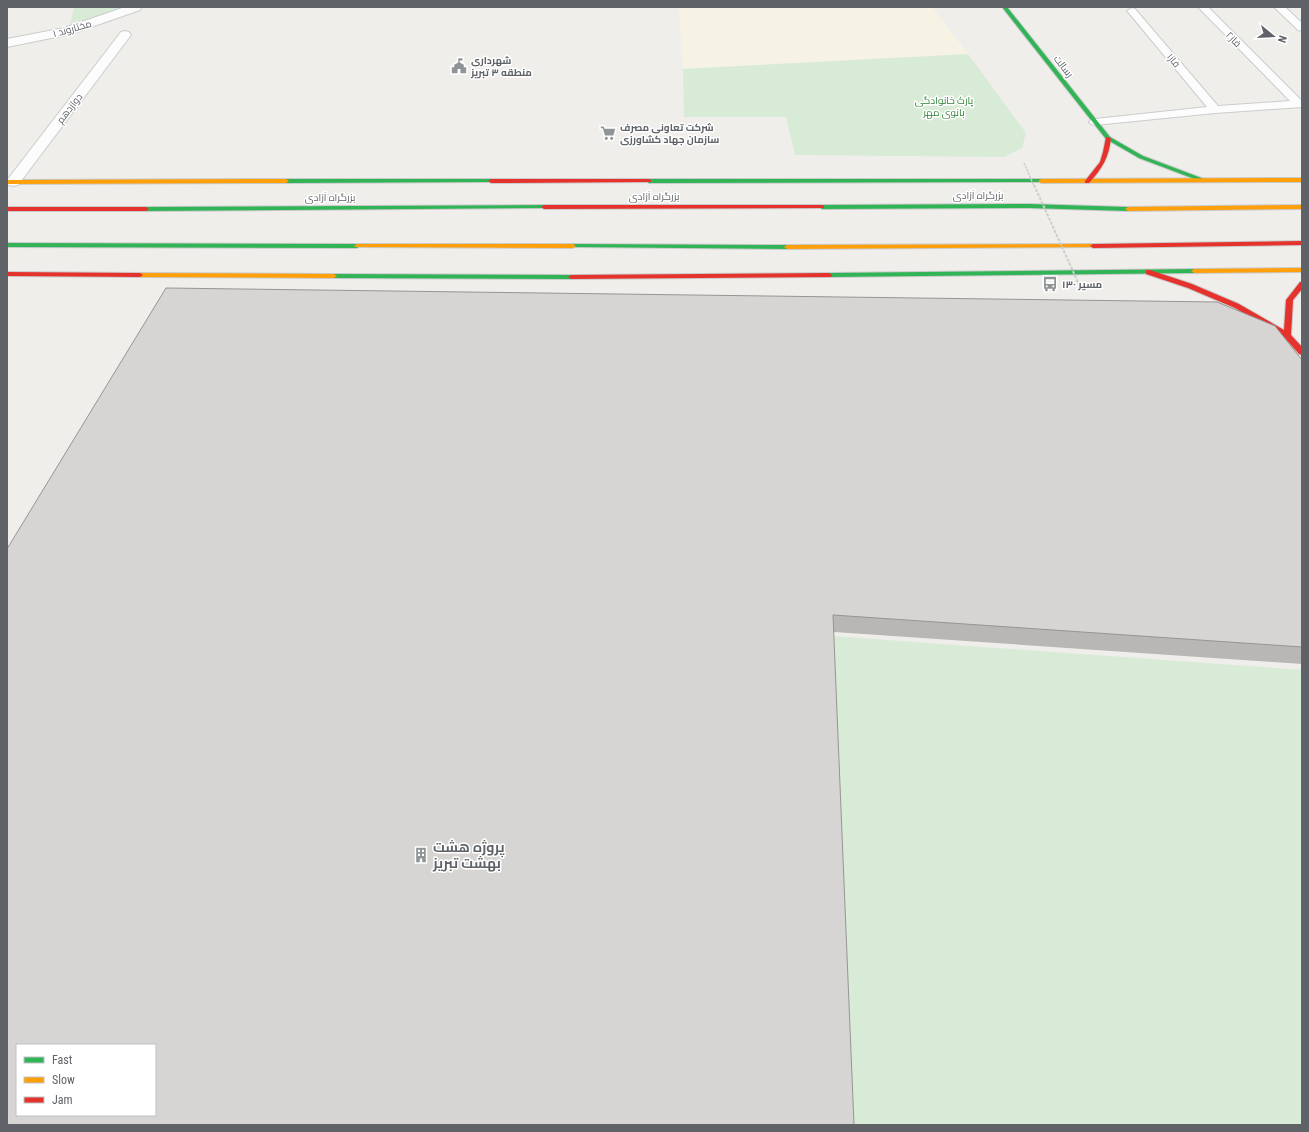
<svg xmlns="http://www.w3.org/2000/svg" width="1309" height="1132" font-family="'Roboto Condensed',Cairo,sans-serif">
	<rect width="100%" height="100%" fill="#efeeea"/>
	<path fill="#f7f3e4" d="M679,7h253l36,47 -285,15z"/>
	<path fill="#d8ebd6" d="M74,7h67l-5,4 -66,14z
		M968,54l58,79 -4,15 -18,9 -209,-2 -9,-38h-102l-1,-48z
		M833,636l469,34v455h-452z"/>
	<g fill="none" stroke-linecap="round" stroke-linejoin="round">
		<g stroke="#cbcccc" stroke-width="2">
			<path id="lane" d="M1198,7h10l94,94v6l-87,6 -120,12 -4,-1 -2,-2 2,-2 4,-1 112,-12 -78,-94 -2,-2 5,-3 3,1 83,97 72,-5z
				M1274,7h11l17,16v8l-4,-1z"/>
		</g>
		<g stroke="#cbcccc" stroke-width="2">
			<path id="street" d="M125,7h17l-2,3 -69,24 -64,13v-8l57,-11z
				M125,31l4,1 2,3 -113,150 -5,1 -5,-1v-6l113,-147z"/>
		</g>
		<g stroke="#cacacb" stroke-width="2">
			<path id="fast" d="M1002,7h5l103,130 33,19 61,23v2h-4l-61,-23 -33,-19z
				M491,179l2,1v2l-207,1 -3,-2 3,-2z
				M1041,179l3,2 -1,1 -394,1 -3,-2 3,-2z
				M1029,204l99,3 3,2 -3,2 -99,-3 -207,1 -3,-2 3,-2z
				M544,205l2,1v2l-400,3 -3,-2 3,-2z
				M7,243l350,1 3,2 -3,2 -350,-1z
				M573,244l214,1 3,2 -3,2 -216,-2v-2z
				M1194,269h2v4l-367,4 -3,-2 3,-2z
				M332,274l239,1 3,2 -3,2 -237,-1 -3,-2z"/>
		</g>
		<g stroke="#cacacb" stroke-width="2">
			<path id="slow" d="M1302,178v4l-261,1 -3,-2 3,-2z
				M7,180l279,-1 3,2 -3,2 -279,1z
				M1302,205v4l-174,2 -3,-2 3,-2z
				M357,244h216l3,2 -3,2 -218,-1 -1,-1z
				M1093,244l3,2 -1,1 -308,2 -3,-2 3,-2z
				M1302,268v4l-108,1 -3,-2 3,-2z
				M138,273l196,1 3,2 -3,2 -194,-1 -3,-2z"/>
		</g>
		<g stroke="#cacacb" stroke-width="2">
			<path id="jam" d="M1106,137l5,1c-2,19 -9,31 -22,45h-4v-2l15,-19 3,-10z
				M649,179l2,1v2l-160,1 -3,-2 3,-2z
				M822,205l2,1v2l-280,1 -3,-2 3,-2z
				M7,207h139l3,2 -3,2h-139z
				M1302,241v4l-209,3 -3,-2 3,-2z
				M1146,270h4l42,14 47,20 45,26 2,-30 14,-18h2v7l-9,11 -2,35 11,12v8l-3,-1 -15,-17 -49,-29 -47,-20 -42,-14z
				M7,272l133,1 3,2 -3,2 -133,-1z
				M829,273l3,2 -1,2 -260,2 -3,-2 3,-2z"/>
		</g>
		<use href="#lane" fill="#fdfcfc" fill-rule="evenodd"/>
		<use href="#street" fill="#fdfcfc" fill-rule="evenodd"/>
		<use href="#fast" fill="#30b455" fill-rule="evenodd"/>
		<use href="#slow" fill="#ff9f0a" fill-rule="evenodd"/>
		<use href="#jam" fill="#e5322d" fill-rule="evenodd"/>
		<path stroke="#cacfcc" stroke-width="1.5" stroke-dasharray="2.5 1" stroke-linecap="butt" d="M1024,163l10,23"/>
		<path stroke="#cacfcc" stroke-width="2" stroke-dasharray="3 1.5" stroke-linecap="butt" d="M1034,185l47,104"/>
	</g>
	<path fill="#b8b7b5" d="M1302,360v304l-468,-32 -827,-83z"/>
	<path fill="#d6d5d3" stroke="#969594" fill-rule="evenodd" d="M166,288l1051,14 58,24 27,34v287l-469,-32 21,510h-847v-576zM17,1045h138v70h-138z"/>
	<defs>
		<g id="civic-bare" transform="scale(1.2)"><path d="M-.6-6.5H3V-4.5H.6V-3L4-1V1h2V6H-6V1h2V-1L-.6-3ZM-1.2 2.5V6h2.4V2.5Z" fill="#919496" stroke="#fff" stroke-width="2.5" paint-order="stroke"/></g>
		<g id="supermarket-bare" transform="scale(1.2)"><path d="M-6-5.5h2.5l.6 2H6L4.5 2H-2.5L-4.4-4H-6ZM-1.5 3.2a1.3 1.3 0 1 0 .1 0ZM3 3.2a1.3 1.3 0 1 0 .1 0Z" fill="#919496" stroke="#fff" stroke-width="2.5" paint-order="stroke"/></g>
		<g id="bus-bare" transform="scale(1.2)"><path d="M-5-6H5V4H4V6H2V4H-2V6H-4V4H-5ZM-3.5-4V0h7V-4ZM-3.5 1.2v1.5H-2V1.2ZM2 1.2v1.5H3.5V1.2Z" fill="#919496" stroke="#fff" stroke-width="2.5" paint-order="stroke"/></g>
		<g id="building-bare" transform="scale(1.2)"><path d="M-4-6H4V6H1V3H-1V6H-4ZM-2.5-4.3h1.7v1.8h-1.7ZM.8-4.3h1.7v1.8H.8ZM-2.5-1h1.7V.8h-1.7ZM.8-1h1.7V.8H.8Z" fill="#919496" stroke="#fff" stroke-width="2.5" paint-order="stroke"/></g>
	</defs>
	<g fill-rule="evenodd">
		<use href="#civic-bare" x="459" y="66"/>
		<use href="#supermarket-bare" x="608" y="133"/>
		<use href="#bus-bare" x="1050" y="284"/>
		<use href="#building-bare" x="421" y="855"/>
	</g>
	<g text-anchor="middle" stroke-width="3" stroke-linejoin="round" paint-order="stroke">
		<g font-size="10" fill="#5f6368" stroke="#fff">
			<text transform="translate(72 28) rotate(-16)" y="4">مختاروند ۱</text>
			<text transform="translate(1234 39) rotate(45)" y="4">فاز۲</text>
			<text transform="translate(1174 60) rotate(50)" y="4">فاز۱</text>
			<text transform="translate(1064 66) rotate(52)" y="4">رسالت</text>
			<text transform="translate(69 108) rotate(-52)" y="4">دوازدهم</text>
			<text x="978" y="199">بزرگراه آزادی</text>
			<text x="654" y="200">بزرگراه آزادی</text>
			<text x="330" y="201">بزرگراه آزادی</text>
		</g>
		<g font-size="10" font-weight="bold" fill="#5f6368" stroke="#fff" text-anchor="start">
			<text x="471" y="64">شهرداری<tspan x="471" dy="12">منطقه ۳ تبریز</tspan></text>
			<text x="620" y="131">شرکت تعاونی مصرف<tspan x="620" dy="12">سازمان جهاد کشاورزی</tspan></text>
			<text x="1062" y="288">مسیر ۱۳۰</text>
		</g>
		<g font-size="10" fill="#348238" stroke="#fff">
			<text x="944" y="104">پارک خانوادگی<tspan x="944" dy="12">بانوی مهر</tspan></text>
		</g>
		<g font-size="14" font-weight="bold" fill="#5f6368" stroke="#fff" text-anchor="start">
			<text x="433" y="852">پروژه هشت<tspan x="433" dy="16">بهشت تبریز</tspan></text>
		</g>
	</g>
	<rect width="1309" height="1132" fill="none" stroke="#5f6368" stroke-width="16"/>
	<rect x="16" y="1044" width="140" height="72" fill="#ffffff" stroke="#bfc1c3"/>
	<rect x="24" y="1057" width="20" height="6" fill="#30b455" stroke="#bfc1c3"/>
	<text x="52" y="1064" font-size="12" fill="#5f6368">Fast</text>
	<rect x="24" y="1077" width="20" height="6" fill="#ff9f0a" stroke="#bfc1c3"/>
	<text x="52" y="1084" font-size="12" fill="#5f6368">Slow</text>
	<rect x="24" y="1097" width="20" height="6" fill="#e5322d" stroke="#bfc1c3"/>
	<text x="52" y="1104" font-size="12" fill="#5f6368">Jam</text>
	<g transform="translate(1273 36) rotate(108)" stroke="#ffffff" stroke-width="3" paint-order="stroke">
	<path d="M0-3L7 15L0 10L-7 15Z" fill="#5f6368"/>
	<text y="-6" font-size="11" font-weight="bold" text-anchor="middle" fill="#5f6368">N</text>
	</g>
</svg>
